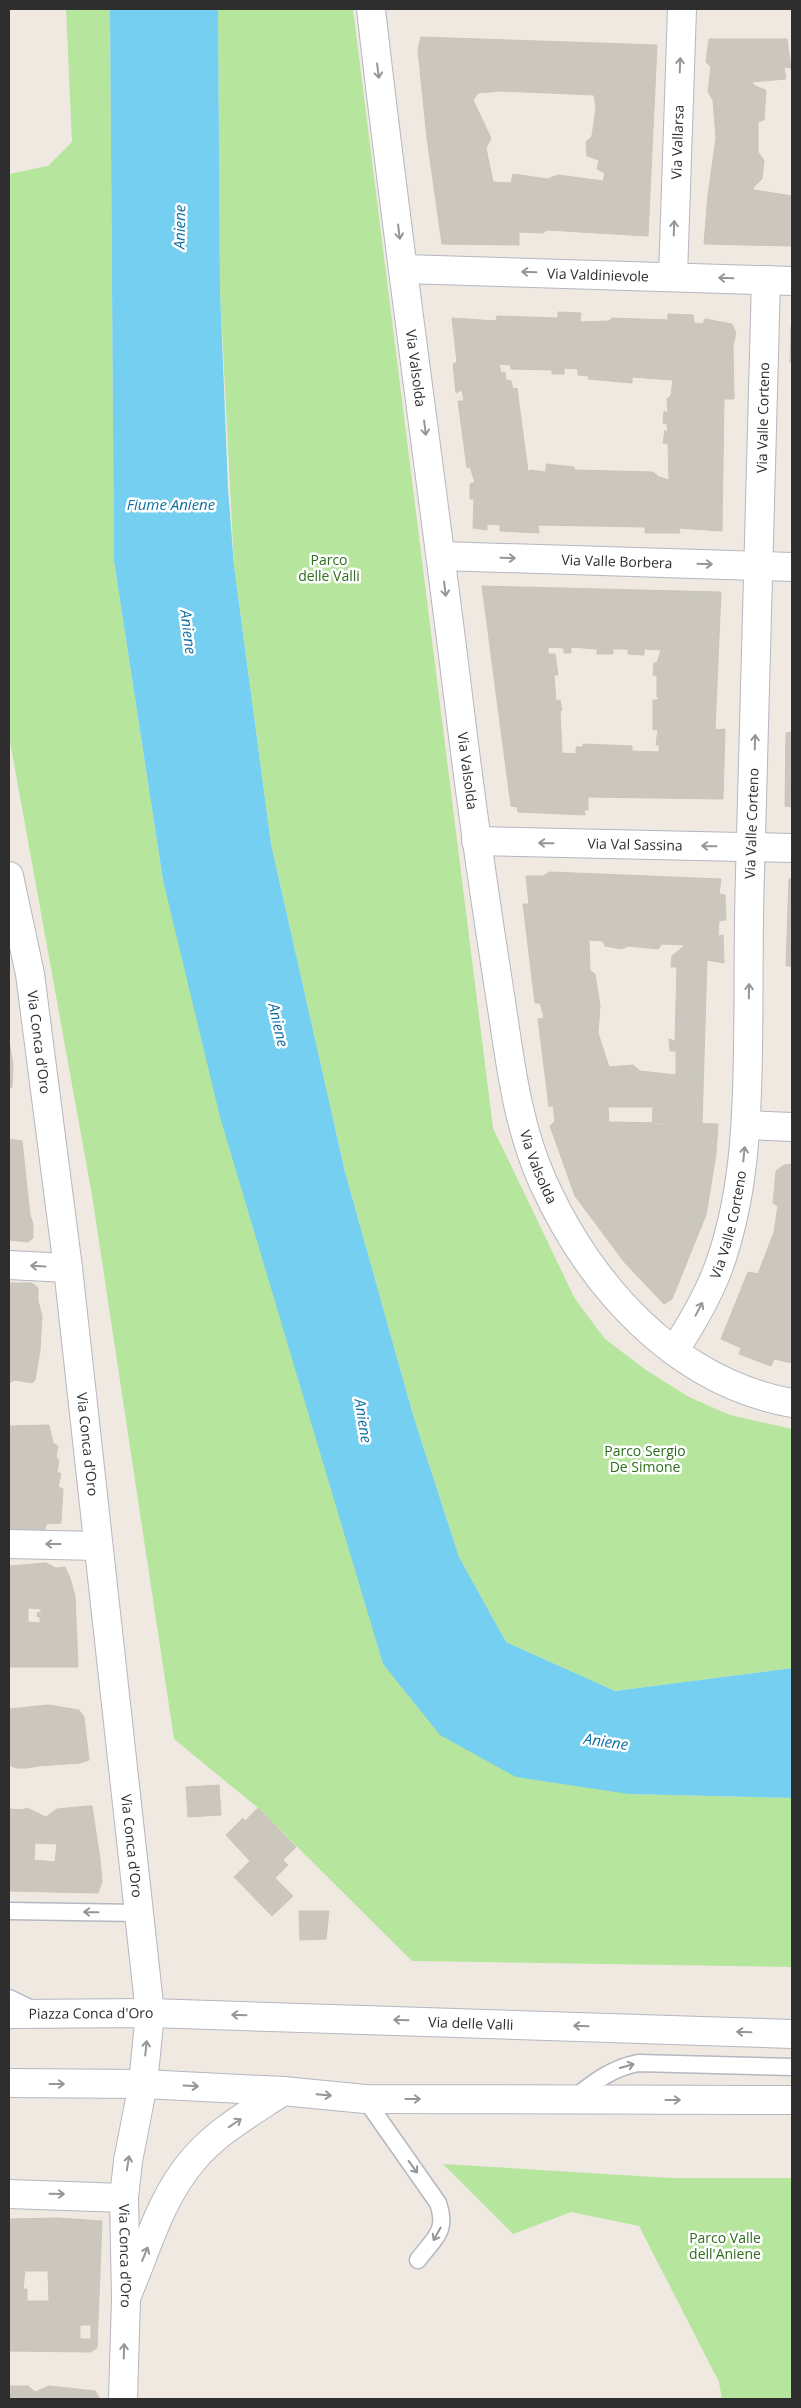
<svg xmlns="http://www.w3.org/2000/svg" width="801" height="2408" font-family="'Open Sans',sans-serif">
	<rect width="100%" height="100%" fill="#efe9e1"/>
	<path fill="#b6e59e" d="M66,9h44l4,552 49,319 220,784 246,130 163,4v169l-380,-6 -154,-153 -84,-69 -82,-544 -83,-459v-562l39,-8 24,-24z
		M218,9h135l140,1119 82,171 30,40 41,31 43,27 41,18 62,14v239l-177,23 -109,-49 -47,-85 -46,-142 -68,-243 -74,-328 -37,-278 -14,-275z
		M443,2164l228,14h121v221h-70l-3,-17 -80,-156 -68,-14 -58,22z"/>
	<path fill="#75cff0" d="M110,9h108l2,282 8,197 6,78 37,278 74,328 68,243 46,142 47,85 109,49 177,-23v130l-163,-4 -113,-17 -76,-42 -57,-71 -163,-547 -57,-237 -49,-319z"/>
	<path fill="#cbc7bf" stroke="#cbc5ba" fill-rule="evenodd" d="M421,37l236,8 -9,191 -101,-6 -4,3 -24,-1v13l-77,-1 -15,-106 -9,-88zM501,91l93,4 2,13 -4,28 -6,6 1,14 12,4 -2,9 8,4 -2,8 -45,-6 -11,4 -34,-5 -2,9 -18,-1 -7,-34 5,-10 -18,-38 5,-7z
		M709,39h78l4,29 -7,-1 2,12 -34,3 3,4 11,4 -2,30 -6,2v30l6,8 -2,19 -9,9 1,2 38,6 -1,50 -87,-2 4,-49 8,-57 -3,-38 -5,-8 3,-25 -5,-5z
		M558,312l23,1 -1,9 29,-1 3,-3 56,2v-6l25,1 1,8 9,1 2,-5 27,5 4,9 -3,13 1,53h-10l-2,132 -43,-3 1,5h-35v-6l-107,-2 1,8 -39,-2v-6l-13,-1v6l-14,-2 1,-29h-4v-15l5,-2 -5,-15 -3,1 -9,-67h6l-2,-11 -6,3 -3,-29 4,-2 -5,-44 44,3 1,-5 61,2zM499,364l12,1v4l41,1v4h12v-6l14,1v6l11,1 -1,3 44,4v-6l41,3 -2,15 -4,4 1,14 -4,-2 -1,12 4,1 1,9 -3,-3 -2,13 5,1 1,36 -10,-3 -6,-5 -78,-2 -1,-3 -28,-3v8l-16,-2 -2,2 -11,-84 -4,1 -2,-8 -5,-1 -1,-8 -4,1z
		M791,326h1v36h-2z
		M482,586l239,6 -6,138 10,-1 -2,70 -135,-2v13h-4l1,5 -67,-3 -1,-5 -6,-1zM548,647l16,1v5h7v-6l26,2v5h16v-5h15v5l16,1v-6l17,1 -4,13h-3l-1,12 4,1v21l2,1 -1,2h-5v30l5,-1 -2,16h3v7l-27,-1v-5l-49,-2v3h-7v7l-14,-1 -2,-42 2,-1 -2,-10 -4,1 -2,-26h4l-3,-21h-7z
		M792,732v75l-7,-1 1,-73z
		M550,872l171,7 -2,15 6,1 1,25 -7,1 -1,15 5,-1 1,28 -17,-3 -5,164h-50l1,-17h-45l1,16 -54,-2 -2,-16 -4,2 -11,-88 6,-1 -4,-15h-5l-12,-99h6l-3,-28h17zM589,940l14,1 2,5 17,3 6,-3 30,3 4,-5 23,1 -13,11 -1,11h6l-2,74 -6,-2 1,12h6v24l-36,-4 -7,-6 -24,2 -11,-34 2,-27 -5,-32 -5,-3z
		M789,879h3v87h-6z
		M9,1041l4,23 -1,23 -3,1z
		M555,1121l163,3 -2,30 -10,61 -34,84 -8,5 -39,-41 -50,-67 -25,-70z
		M9,1139l13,2 8,74 3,9v14l-5,4 -19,-2z
		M792,1164v199l-18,-4 -3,7 -32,-12 2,-6 -20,-9 27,-67 10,2 16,-42 4,-26 -5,-3 3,-32 8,-6z
		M9,1283h23l6,5v13l4,15 -2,35 -5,29 -3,3 -17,-3 -6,3z
		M49,1425l4,18 5,3 -2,11 3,3 -2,12 4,2 -3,13 5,2 -2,34 -15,1 -1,6h-36v-104z
		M46,1563l10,5 9,-1 5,11 5,18 3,71h-69v-101zM28,1608l13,1v3l-4,1 1,4h2v6l-12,-1z
		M48,1705l31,5 5,7 5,43 -9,3 -42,3 -10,2h-12l-7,-3v-56z
		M219,1785l2,30 -33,2 -2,-30z
		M88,1806h4l8,53 2,23 -4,11 -89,-2v-82l13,1 5,-2 19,9 11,-8zM35,1843l22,1 -2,18 -21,-2z
		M258,1808l38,39 -13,13 5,5 -13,13 18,18 -21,20 -38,-39 16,-16 -24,-26 17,-17 2,3z
		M299,1911h30l-3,28 -26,1z
		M57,2218l45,3 -5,127 -7,4 -81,-1v-132zM25,2271h23l1,30h-22v-12h-4zM80,2325h11v14h-11z
		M9,2386h19l7,6 14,-6 46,5 5,8h-91z"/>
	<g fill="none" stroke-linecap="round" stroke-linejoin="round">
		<g stroke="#b4b7c1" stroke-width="19">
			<path id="service" d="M9,1911l130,2
				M9,1998l23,11
				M365,2099l73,104c10,29 -4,35 -20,57
				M573,2099c21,-17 39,-31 65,-36l154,4"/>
		</g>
		<g stroke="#b4b7c1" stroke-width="30">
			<g id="minor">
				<path id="s1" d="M371,9c27,240 62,479 91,719 11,89 24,178 38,267 10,64 16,127 43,187 47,104 132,200 249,221"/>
				<path id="s2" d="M404,269l388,12"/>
				<path id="s3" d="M673,276l9,-267"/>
				<path id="s4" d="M441,556l351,11"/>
				<path id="s5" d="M476,841l316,7"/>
				<path d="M747,1125l45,2"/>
				<path d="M9,1265l59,3"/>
				<path id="s6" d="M674,1351c17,-26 33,-53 44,-82 26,-71 29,-145 30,-220 1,-58 0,-117 2,-175 7,-198 12,-396 16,-594"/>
				<path d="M9,1544l88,2"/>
				<path d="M9,2194l115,4"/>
			</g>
		</g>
		<g stroke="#b4b7c1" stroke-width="30">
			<g id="tertiary">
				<path id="s7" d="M9,876l21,98 38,294 82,745 -7,71 -15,77 -4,37 2,101 -3,100"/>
				<path d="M128,2293c19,-45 33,-96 65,-133 24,-29 59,-48 90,-69"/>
			</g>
		</g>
		<g stroke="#b4b7c1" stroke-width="30">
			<g id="secondary">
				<path id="s8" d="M9,2014l141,-1 642,21"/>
				<path d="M9,2083l134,1 140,7 82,8 427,1"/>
			</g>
		</g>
		<use href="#service" stroke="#fff" stroke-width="16"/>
		<use href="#minor" stroke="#fff" stroke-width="28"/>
		<use href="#tertiary" stroke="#fff" stroke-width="28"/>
		<use href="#secondary" stroke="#fff" stroke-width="28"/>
	</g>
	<defs><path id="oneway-shaft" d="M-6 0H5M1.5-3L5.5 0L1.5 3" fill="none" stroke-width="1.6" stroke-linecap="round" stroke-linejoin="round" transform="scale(1.25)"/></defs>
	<g stroke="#969696">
		<use href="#oneway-shaft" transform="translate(680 65) rotate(-88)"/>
		<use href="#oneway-shaft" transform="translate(378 71) rotate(83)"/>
		<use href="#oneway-shaft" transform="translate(674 228) rotate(-88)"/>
		<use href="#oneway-shaft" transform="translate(399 232) rotate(83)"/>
		<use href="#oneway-shaft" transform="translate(529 272) rotate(-178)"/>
		<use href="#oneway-shaft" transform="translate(726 278) rotate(-178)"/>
		<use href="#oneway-shaft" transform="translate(425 428) rotate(83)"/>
		<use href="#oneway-shaft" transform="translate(508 558) rotate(2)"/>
		<use href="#oneway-shaft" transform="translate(705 564) rotate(2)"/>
		<use href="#oneway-shaft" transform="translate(445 589) rotate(83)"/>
		<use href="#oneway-shaft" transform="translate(755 742) rotate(-88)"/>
		<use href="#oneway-shaft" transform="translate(546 843) rotate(-179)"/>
		<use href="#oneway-shaft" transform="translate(709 846) rotate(-179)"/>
		<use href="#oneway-shaft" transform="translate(749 991) rotate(-89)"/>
		<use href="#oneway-shaft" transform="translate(744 1154) rotate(-84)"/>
		<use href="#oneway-shaft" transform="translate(38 1266) rotate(-177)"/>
		<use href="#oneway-shaft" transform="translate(699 1309) rotate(-62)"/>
		<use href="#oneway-shaft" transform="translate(53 1544) rotate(-180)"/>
		<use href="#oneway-shaft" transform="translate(91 1912) rotate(-179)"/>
		<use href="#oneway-shaft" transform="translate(239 2015) rotate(-178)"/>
		<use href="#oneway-shaft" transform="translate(401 2020) rotate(-178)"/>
		<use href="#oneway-shaft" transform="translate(581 2026) rotate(-178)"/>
		<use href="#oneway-shaft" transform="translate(744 2032) rotate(-178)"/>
		<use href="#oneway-shaft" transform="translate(146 2048) rotate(-84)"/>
		<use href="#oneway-shaft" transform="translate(627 2066) rotate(-16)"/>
		<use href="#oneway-shaft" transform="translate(57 2084)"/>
		<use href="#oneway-shaft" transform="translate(191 2086) rotate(3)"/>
		<use href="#oneway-shaft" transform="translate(324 2095) rotate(5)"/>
		<use href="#oneway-shaft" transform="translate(413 2099)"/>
		<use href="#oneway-shaft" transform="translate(673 2100)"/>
		<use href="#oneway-shaft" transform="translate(235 2123) rotate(-34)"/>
		<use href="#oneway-shaft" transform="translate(128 2163) rotate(-81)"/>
		<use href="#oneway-shaft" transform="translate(413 2167) rotate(54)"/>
		<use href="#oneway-shaft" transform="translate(57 2194) rotate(1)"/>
		<use href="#oneway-shaft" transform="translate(437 2234) rotate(119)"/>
		<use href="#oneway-shaft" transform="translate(145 2254) rotate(-68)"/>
		<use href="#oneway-shaft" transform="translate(124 2351) rotate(-88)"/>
	</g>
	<g text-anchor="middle" stroke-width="5" stroke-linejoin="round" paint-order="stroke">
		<g font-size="14" fill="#2e2e2e" stroke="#fff">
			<text dy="5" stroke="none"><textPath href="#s3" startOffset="134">Via Vallarsa</textPath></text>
			<text dy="5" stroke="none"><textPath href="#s2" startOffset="194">Via Valdinievole</textPath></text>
			<text dy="5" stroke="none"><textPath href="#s1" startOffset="362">Via Valsolda</textPath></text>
			<text dy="5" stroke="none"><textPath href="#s6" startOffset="948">Via Valle Corteno</textPath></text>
			<text dy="5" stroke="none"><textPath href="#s4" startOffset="176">Via Valle Borbera</textPath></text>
			<text dy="5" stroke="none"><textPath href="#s1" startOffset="768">Via Valsolda</textPath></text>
			<text dy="5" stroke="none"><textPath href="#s6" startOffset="542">Via Valle Corteno</textPath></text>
			<text dy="5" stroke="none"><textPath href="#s5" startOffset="159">Via Val Sassina</textPath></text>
			<text dy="5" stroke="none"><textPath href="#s7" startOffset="169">Via Conca d'Oro</textPath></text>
			<text dy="5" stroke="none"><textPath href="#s1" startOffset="1171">Via Valsolda</textPath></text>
			<text dy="5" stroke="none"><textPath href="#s6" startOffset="139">Via Valle Corteno</textPath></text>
			<text dy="5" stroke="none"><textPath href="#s7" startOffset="574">Via Conca d'Oro</textPath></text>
			<text dy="5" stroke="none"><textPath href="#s7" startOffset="978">Via Conca d'Oro</textPath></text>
			<text dy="5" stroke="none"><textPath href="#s8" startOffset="82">Piazza Conca d'Oro</textPath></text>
			<text dy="5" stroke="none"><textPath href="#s8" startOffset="462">Via delle Valli</textPath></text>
			<text dy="5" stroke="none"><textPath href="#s7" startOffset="1391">Via Conca d'Oro</textPath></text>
		</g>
		<g font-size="14" fill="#2c6e1b" stroke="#fff">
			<text x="329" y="565">Parco<tspan x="329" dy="16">delle Valli</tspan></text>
			<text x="645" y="1456">Parco Sergio<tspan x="645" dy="16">De Simone</tspan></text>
			<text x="725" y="2243">Parco Valle<tspan x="725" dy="16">dell'Aniene</tspan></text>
		</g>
		<g font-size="15" font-style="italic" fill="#0d6fa3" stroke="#fff">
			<text transform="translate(180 227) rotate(-89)" y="5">Aniene</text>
			<text x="171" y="510">Fiume Aniene</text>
			<text transform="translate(188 632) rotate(83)" y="5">Aniene</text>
			<text transform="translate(278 1025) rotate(77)" y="5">Aniene</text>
			<text transform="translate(363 1421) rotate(81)" y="5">Aniene</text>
			<text transform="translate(606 1742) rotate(8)" y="5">Aniene</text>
		</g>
	</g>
	<rect width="801" height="2408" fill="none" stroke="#2e2e2e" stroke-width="20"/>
</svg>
